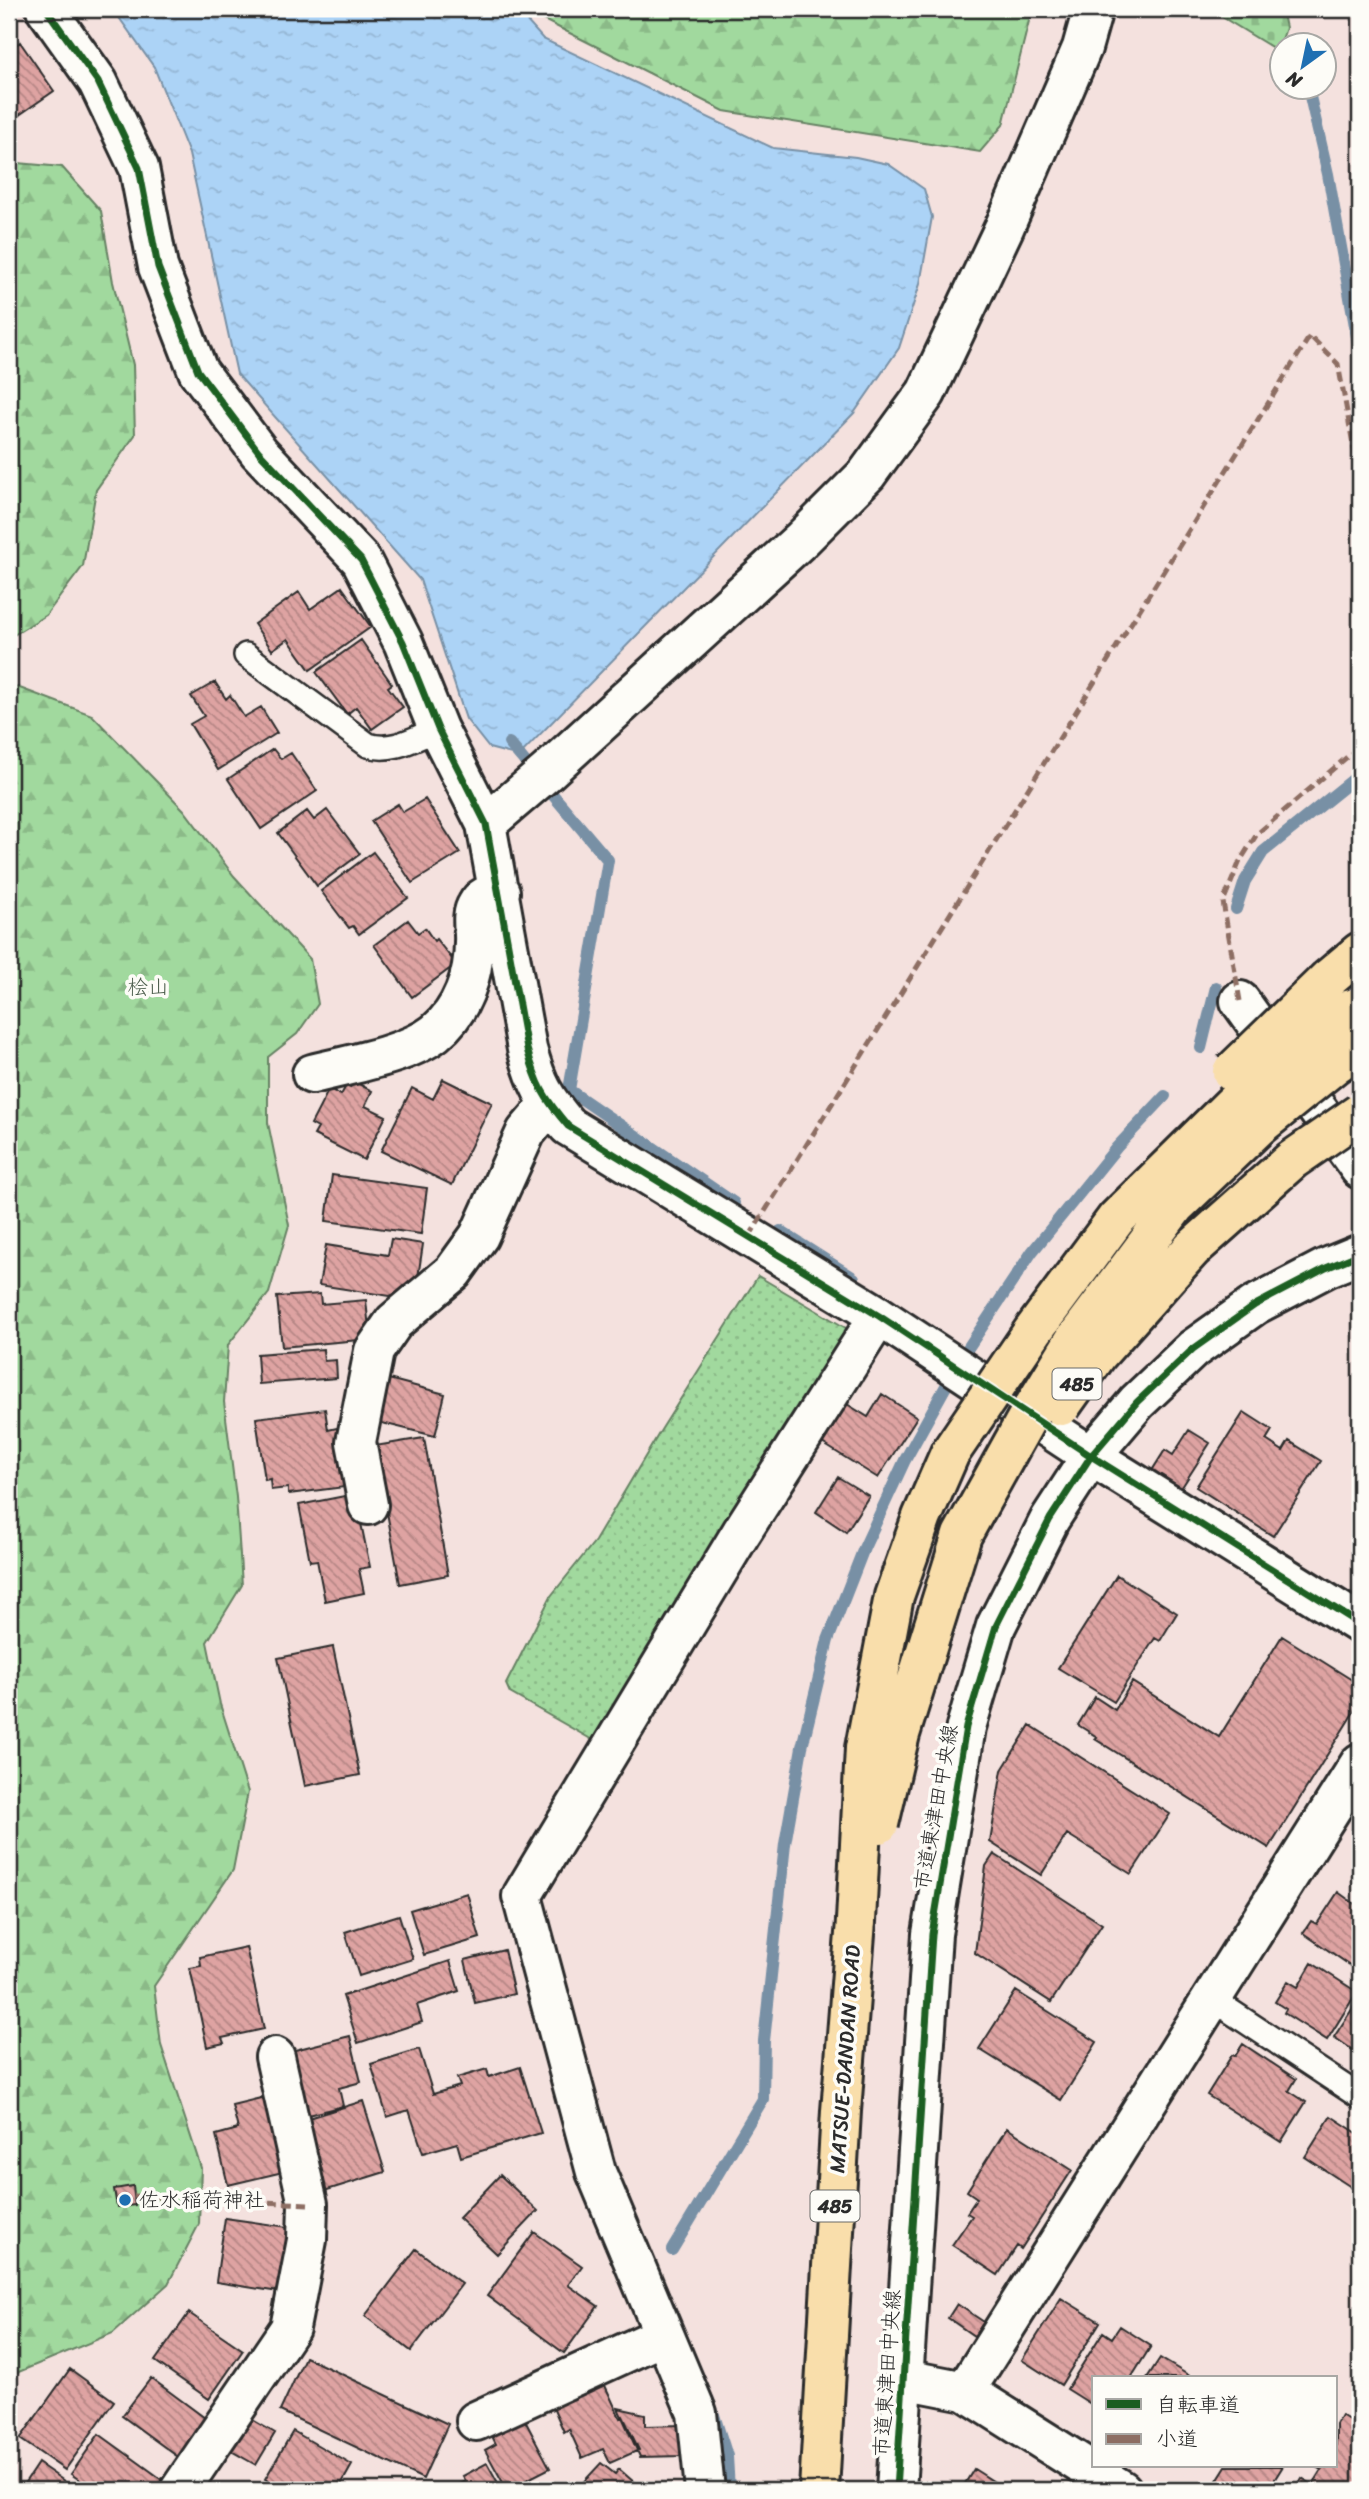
<svg xmlns="http://www.w3.org/2000/svg" width="1369" height="2499" font-family="Sriracha,'Klee One',sans-serif">
	<defs>
		<pattern id="grass-dots" width="8" height="8" patternUnits="userSpaceOnUse" patternTransform="scale(1.75)"><rect width="8" height="8" fill="#a1d99e"/><path d="M2 2h.1M6 6h.1" fill="none" stroke="#8bba88" stroke-width="1.8" stroke-linecap="round"/></pattern>
		<pattern id="forest-firs" width="22" height="20" patternUnits="userSpaceOnUse" patternTransform="scale(1.75)"><rect width="22" height="20" fill="#a1d99e"/><path d="M5 1l3.5 6h-7zM16 11l3.5 6h-7z" fill="#8bba88"/></pattern>
		<pattern id="cemetery-stones" width="16" height="16" patternUnits="userSpaceOnUse" patternTransform="scale(1.75)"><rect width="16" height="16" fill="#a1d99e"/><path d="M2 7V4a2 2 0 0 1 4 0v3zM10 15v-3a2 2 0 0 1 4 0v3z" fill="#8bba88"/></pattern>
		<pattern id="water-ripples" width="26" height="14" patternUnits="userSpaceOnUse" patternTransform="scale(1.75)"><rect width="26" height="14" fill="#acd3f6"/><path d="M2 4q2-2 4 0t4 0M15 11q2-2 4 0t4 0" fill="none" stroke="#94b5d3"/></pattern>
		<pattern id="building-back-hatch" width="6" height="6" patternUnits="userSpaceOnUse" patternTransform="scale(1.75)"><rect width="6" height="6" fill="#dea3a2"/><path d="M-1 5l2 2M0 0l6 6M5-1l2 2" fill="none" stroke="#b48584"/></pattern>
	</defs>
	<rect width="100%" height="100%" fill="#f4e1de"/>
	<filter id="ink" filterUnits="userSpaceOnUse"><feTurbulence type="fractalNoise" baseFrequency=".0143" numOctaves="2"/><feDisplacementMap in="SourceGraphic" scale="14" xChannelSelector="R" yChannelSelector="G"/><feConvolveMatrix kernelMatrix="1 2 1 2 8 2 1 2 1" color-interpolation-filters="sRGB"/></filter>
	<g filter="url(#ink)">
		<path fill="url(#grass-dots)" stroke="#668264" stroke-width="2" d="M758,1276l93,55 -255,411 -86,-49 -4,-9 45,-88 44,-55 66,-111z"/>
		<path fill="url(#forest-firs)" stroke="#668264" stroke-width="2" d="M522,9h510l-29,116 -23,27 -256,-41z
			M9,158l9,5 44,4 39,44 12,71 20,83 2,70 -39,55 -13,76 -37,49 -37,23z
			M9,684l83,31 92,95 50,66 76,83 8,45 -21,30 -29,23v66l21,102 -20,68 -41,52 -4,57 12,95 6,88 -35,57 13,62 28,88 -15,78 -79,116 7,59 40,123 -2,56 -31,60 -55,49 -104,43z"/>
		<path fill="url(#cemetery-stones)" stroke="#668264" stroke-width="2" d="M1209,9h73l4,19 -8,23z"/>
		<path fill="url(#water-ripples)" stroke="#7890a5" stroke-width="2" d="M113,9h403l27,30 230,109 83,9 32,7 36,25 8,28 -12,67 -21,64 -45,65 -335,343 -30,-8 -23,-29 -46,-139 -183,-206 -48,-220 -35,-87z"/>
		<g fill="none" stroke-linecap="round" stroke-linejoin="round">
			<path stroke="#7890a5" stroke-width="12" d="M1308,88l20,86 32,180
				M509,743l99,117 -39,230 165,113
				M1236,909l9,-28 18,-29 97,-78
				M1201,1048l15,-61
				M780,1231l74,47
				M962,1357l70,-105 85,-105 48,-51
				M672,2250l91,-151 1,-58 21,-197 17,-97 26,-107 36,-92 41,-88 41,-74
				M713,2412l14,44 2,34"/>
		</g>
		<path fill="url(#building-back-hatch)" stroke="#2b2b2b" stroke-width="2" d="M20,42l34,49 -45,31v-72z
			M342,587l29,40 -61,43 -22,-31 -16,11 -18,-26 45,-32 11,17z
			M361,640l31,44 -4,3 15,20 -31,22 -16,-22 -9,7 -31,-42z
			M215,682l11,17 4,-4 14,22 17,-10 16,26 -59,37 -28,-46 14,-8 -13,-20z
			M273,749l8,10 10,-6 26,38 -56,38 -33,-50z
			M425,799l35,54 -48,30 -41,-62 27,-17 5,8z
			M327,810l33,44 -43,32 -39,-53 29,-22 7,9z
			M373,852l35,46 -49,36 -6,-8 -4,2 -28,-37z
			M408,920l10,13 7,-5 9,13 2,-2 20,25 -44,33 -38,-52z
			M443,1079l49,24 -40,82 -71,-34 31,-63 21,11z
			M353,1081l19,10 -7,15 21,10 -22,44 -50,-25 4,-7 -7,-4 18,-35 12,6 5,-9 4,2z
			M332,1175l95,13 -6,46 -95,-13z
			M391,1239l32,5 -6,40 -27,12 -71,-11 7,-40 62,10z
			M320,1294l1,10 45,-4 4,39 -88,8 -5,-50z
			M323,1349l1,12 12,-1 1,18 -78,6 -2,-30z
			M385,1378l60,16 -10,42 -61,-15z
			M882,1394l35,23 -39,61 -56,-35 25,-39 21,13z
			M325,1409l3,21 9,-2 8,59 -57,7v-6l-17,2 -1,-11 -5,1 -9,-62z
			M1244,1412l28,18 -6,10 17,11 6,-10 32,20 -48,75 -77,-49z
			M1189,1430l21,13 -33,52 -29,-18 17,-27 8,5z
			M424,1438l24,137 -48,9 -25,-138z
			M838,1477l31,19 -23,36 -30,-20z
			M355,1494l15,73 -11,2 5,24 -39,8 -8,-41 -7,1 -11,-56z
			M1117,1575l60,38 -17,28 -5,-3 -41,64 -56,-34z
			M1282,1636l78,49v17l-91,146 -174,-109 2,-2 -19,-12 17,-28 20,13 17,-28 87,55z
			M333,1647l27,128 -55,11 -27,-128z
			M1030,1725l140,89 -39,60 -64,-40 -26,41 -51,-33 12,-72z
			M994,1854l108,70 -51,78 -76,-49 11,-87z
			M1338,1892l22,16v64l-57,-39 8,-12 6,3z
			M467,1893l13,45 -56,17 -14,-45z
			M399,1915l14,44 -54,17 -14,-44z
			M246,1947l18,82 -42,9 2,5 -17,4 -17,-79 11,-2 -1,-9z
			M504,1950l10,44 -39,9 -10,-43z
			M450,1961l9,30 -42,14 5,17 -64,21 -15,-47z
			M1312,1963l45,29 -30,48 -43,-27 2,-4 -11,-7 13,-21 10,6z
			M1016,1991l81,51 -36,58 -82,-51z
			M1360,1997v58l-26,-18z
			M350,2036l11,46 -22,6 4,18 -43,11 -17,-64z
			M1243,2044l53,35 -7,12 17,11 -25,40 -74,-47 25,-40 3,1z
			M419,2049l14,45 27,-8 -3,-8 30,-9 2,8 31,-10 21,66 -80,24 -4,-14 -34,10 -14,-43 -22,7 -16,-53z
			M265,2097l18,75 -55,13 -12,-50 22,-6 -6,-24z
			M363,2101l22,71 -61,19 -22,-71z
			M1331,2116l29,19v58l-55,-36z
			M1007,2128l65,42 -51,79 -4,-3 -19,29 -46,-30 20,-29 -5,-3 10,-15 -10,-7z
			M500,2175l38,36 -41,43 -38,-36z
			M133,2186l2,19 -18,2 -3,-18z
			M225,2218l70,10 -10,65 -69,-11z
			M534,2232l48,34 -14,19 30,21 -34,47 -77,-57z
			M416,2249l46,35 -51,67 -46,-35z
			M1061,2298l39,24 -39,63 -39,-25z
			M957,2304l27,18 -10,14 -26,-18z
			M189,2313l54,37 -34,49 -54,-38z
			M1120,2326l31,20 -20,32h-37v28l-27,-17 36,-57 9,6z
			M305,2357l143,67 -25,55 -143,-68z
			M1160,2358l33,20h-46z
			M70,2369l44,32 -49,69 -45,-31z
			M151,2378l58,43 -28,38 -59,-43z
			M602,2379l18,39 3,-2 16,34 -29,13 -7,-14 -21,9 -13,-29 -5,3 -13,-30z
			M618,2408l27,6v12l37,-1 1,31 -43,1z
			M520,2411l30,57 -43,22 -22,-40 11,-6 -8,-16z
			M1341,2415l19,12v63h-34l-12,-7 8,-13 -7,-4h21v-42z
			M246,2416l29,17 -19,32 -28,-16z
			M293,2431l59,34 -14,25 -4,-2 -2,2h-54l1,-2 -14,-9z
			M99,2434l68,49 -5,7h-68l-23,-16z
			M38,2463l39,27h-57z
			M487,2463l15,27h-53l17,-9 -3,-5z
			M601,2463l14,11 4,-5 24,21h-67z
			M1226,2466h57l-15,24h-46l-8,-5z
			M974,2469l33,21h-46z
			M1302,2478l19,12h-26z"/>
		<g fill="none" stroke-linecap="round" stroke-linejoin="round">
			<g stroke="#2b2b2b" stroke-width="28">
				<path id="lane" d="M246,655l122,90c24,8 47,-7 70,-16
					M1212,1999l148,98"/>
			</g>
			<g stroke="#2b2b2b" stroke-width="44">
				<path id="street" d="M46,9l52,73 41,86 19,99 40,104 61,81 102,108 42,82 35,87 48,95 41,225c10,36 17,49 41,77l311,190 212,140 269,168
					M486,824l61,-52 255,-233 65,-65 59,-81 78,-165 78,-180 11,-39
					M1240,1001l120,168
					M312,1074c35,-9 95,-19 123,-41 27,-22 39,-57 39,-91 1,-13 -4,-26 3,-37 5,-10 13,-10 23,-13
					M368,1505l-12,-63 18,-91 20,-29 59,-50 26,-36 47,-104 23,-27
					M904,2379l61,12 395,-628
					M965,2391l157,99
					M476,2421l188,-86
					M180,2490l110,-162 17,-88 1,-36 -33,-147
					M705,2490l-8,-77 -101,-241 -74,-276 219,-363 138,-217"/>
			</g>
			<g stroke="#2b2b2b" stroke-width="44">
				<path id="secondary" d="M896,2490l36,-556 34,-207 30,-101 54,-107 41,-63 46,-54 56,-53 62,-44 71,-37 34,-14"/>
			</g>
			<g stroke="#2b2b2b" stroke-width="44">
				<path id="highway" d="M1328,979l32,-27
					M819,2490l22,-379 15,-190"/>
			</g>
			<use href="#lane" stroke="#fdfcf7" stroke-width="23"/>
			<use href="#street" stroke="#fdfcf7" stroke-width="38"/>
			<use href="#secondary" stroke="#fdfcf7" stroke-width="38"/>
			<use href="#highway" stroke="#f9deab" stroke-width="38"/>
			<g stroke="#2b2b2b" stroke-width="44" stroke-linecap="butt">
				<path id="highway-bridge" d="M1232,1072l96,-93
					M1061,1406l37,-52 94,-105 100,-89 68,-47
					M879,1824l21,-90 62,-199 65,-117 47,-77 101,-135 84,-80 75,-61 26,-18
					M856,1921l9,-173 29,-152 28,-79 28,-64 83,-122 83,-112 127,-125 71,-60 37,-25"/>
			</g>
			<use href="#highway-bridge" stroke="#f9deab" stroke-width="38"/>
			<path stroke="#8d6e63" stroke-width="5" stroke-dasharray="10 5" stroke-linecap="butt" d="M1240,1001l-17,-99 17,-41 17,-27 103,-88
				M749,1237l561,-901 28,28 22,117
				M134,2196l174,8"/>
			<g stroke="#fdfcf7" stroke-width="11">
				<path id="cycleway" d="M46,9l52,73 41,86 19,99 40,104 61,81 102,108 42,82 35,87 48,95 41,225c10,36 17,49 41,77l311,190 212,140 269,168
					M896,2490l36,-556 34,-207 30,-101 54,-107 41,-63 46,-54 56,-53 62,-44 71,-37 34,-14"/>
			</g>
			<use href="#cycleway" stroke="#1b5e20" stroke-width="7"/>
		</g>
	</g>
	<circle fill="#1f6fb2" stroke="#fdfcf7" stroke-width="2.5" cx="125" cy="2200" r="7"/>
	<g text-anchor="middle" stroke-width="7" stroke-linejoin="round" paint-order="stroke">
		<g fill="#fdfcf7" stroke="#6a6a68" stroke-width="2">
			<rect x="1052.5" y="1368.5" width="49" height="31" rx="5"/>
			<rect x="810.5" y="2190.5" width="49" height="31" rx="5"/>
		</g>
		<g font-size="19" font-weight="bold" fill="#2b2b2b">
			<text x="1077" y="1391">485</text>
			<text x="835" y="2213">485</text>
		</g>
		<g font-size="21" fill="#4e5f4e" stroke="#fdfcf7">
			<text x="148" y="994">桧山</text>
		</g>
		<g font-size="21" fill="#2b2b2b" stroke="#fdfcf7">
			<text transform="translate(936 1807) rotate(-80)" y="7">市道東津田中央線</text>
			<text transform="translate(845 2059) rotate(-86)" y="7">MATSUE-DANDAN ROAD</text>
			<text transform="translate(887 2373) rotate(-86)" y="7">市道東津田中央線</text>
		</g>
		<g font-size="21" fill="#2b2b2b" stroke="#fdfcf7" text-anchor="start">
			<text x="139" y="2207">佐水稲荷神社</text>
		</g>
	</g>
	<rect width="1369" height="2499" fill="none" stroke="#fdfcf7" stroke-width="35"/>
	<rect x="18" y="18" width="1334" height="2464" fill="none" stroke="#2b2b2b" stroke-width="2.5" filter="url(#ink)"/>
	<rect x="1092" y="2376" width="245" height="91" fill="#fdfcf7" stroke="#a9a8a5" stroke-width="2"/>
	<rect x="1106" y="2399" width="35" height="10" fill="#1b5e20" stroke="#a9a8a5" stroke-width="2"/>
	<text x="1156" y="2412" font-size="21" fill="#2b2b2b">自転車道</text>
	<rect x="1106" y="2434" width="35" height="10" fill="#8d6e63" stroke="#a9a8a5" stroke-width="2"/>
	<text x="1156" y="2446" font-size="21" fill="#2b2b2b">小道</text>
	<g transform="translate(1303 66) rotate(213)"><circle r="33" fill="#fdfcf7" stroke="#a9a8a5" stroke-width="2"/>
	<path d="M0-5L12 26L0 18L-12 26Z" fill="#1f6fb2"/>
	<text y="-10" font-size="19" font-weight="bold" text-anchor="middle" fill="#2b2b2b">N</text>
	</g>
</svg>
